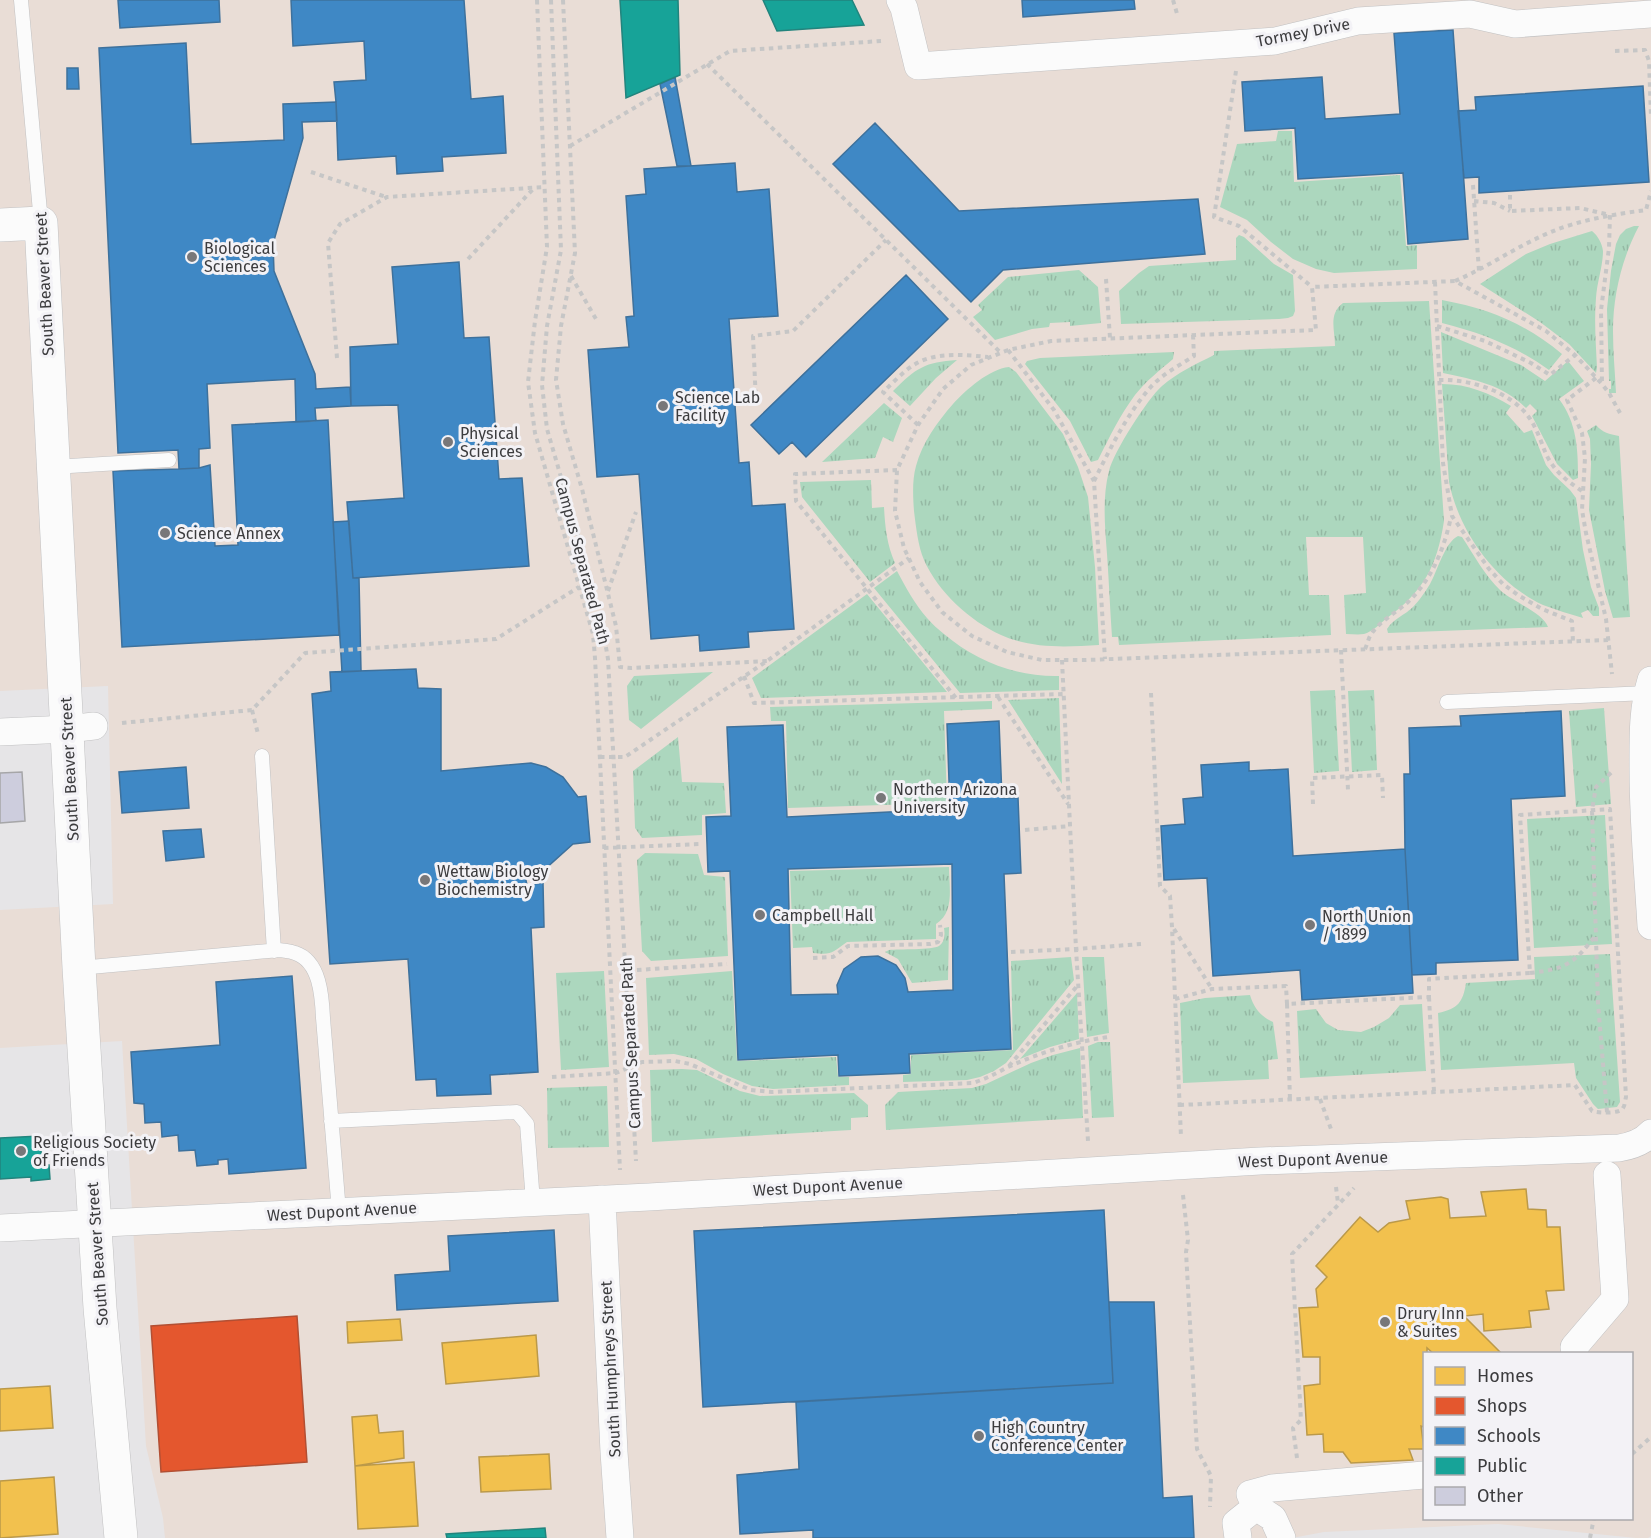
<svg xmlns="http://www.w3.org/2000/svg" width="1651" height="1538" font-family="'Fira Sans',sans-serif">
	<defs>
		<pattern id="grass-tufts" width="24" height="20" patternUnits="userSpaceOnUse" patternTransform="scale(1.5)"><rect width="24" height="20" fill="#acd7be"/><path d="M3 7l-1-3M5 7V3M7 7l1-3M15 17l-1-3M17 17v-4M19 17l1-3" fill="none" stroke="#95b9a4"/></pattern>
	</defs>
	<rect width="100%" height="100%" fill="#e6e5e7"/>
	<path fill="#e9ddd6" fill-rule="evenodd" d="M0,0h1651v1536l-3,2h-12l-138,-14 -174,8 -32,6h-1127l-2,-20 -17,-72 -24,-405 -122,7v-138l113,-6 -5,-218 -108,5zM1424,1354h208v164h-208z"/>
	<path fill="url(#grass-tufts)" d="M1278,131h14l2,51 106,-7 6,71 11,-1v24l-83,4 -18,-4 -23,-10 -22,-17 -24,-22 -27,-13 17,-63 39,-3z
		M1634,226h5c-17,32 -26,69 -26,105 0,21 2,42 3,62h-7v-4h2v-8h-2l-2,-72 4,-38 5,-27 4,-9 6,-6z
		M1592,231c6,5 10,12 11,20 0,15 -6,31 -7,47 -2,23 0,47 1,70l-1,5 -27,-29 -29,-22 -60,-38 46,-30 24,-10z
		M1239,235l5,2 30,27 19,11 2,36 -2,5 -5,2 -9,1 -158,5 -2,-33 20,-18 10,-7 87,-6v-22z
		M1079,270l19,17 3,36 -31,3v-4l-20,1 -1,4 -17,2 -37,11 -22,-23 9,-7 -4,-5 30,-28z
		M1442,300c48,9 82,23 120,54l-13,16c-33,-24 -68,-37 -107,-47z
		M1429,301l15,220c-7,45 -20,70 -57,97 -6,5 -15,14 -23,16 -6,1 -12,0 -18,0l-2,-39 22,-2 -3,-56h-57l3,58h20l2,40 -212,10 -1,-8h-6c-2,-27 -3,-55 -5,-83 -2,-27 -5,-56 2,-83 4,-18 39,-73 53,-85 15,-13 34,-22 52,-31v-4l121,-5c0,-16 -7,-32 8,-43z
		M1441,332l80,33 24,16 23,-20 16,20 -25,18c18,24 19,50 19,79l-5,2 -16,-16 -25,-48 5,-5 -7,-7 -4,4c-24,-24 -51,-28 -83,-35z
		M1174,352l-1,7c-13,11 -27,22 -38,36 -15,20 -26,43 -37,65l-7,2 -21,-41 -45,-57 2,-3 13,-3z
		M957,360l-21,18 -26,28 -17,-15c23,-23 32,-29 64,-31z
		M1009,367l7,5 47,62 15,33 10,30 7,70 4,78c-33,2 -67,4 -98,-10 -31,-14 -63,-43 -77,-75 -6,-14 -8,-33 -10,-49 -1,-14 -2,-31 2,-45 6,-23 22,-45 37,-62 13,-14 36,-35 56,-37z
		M1442,384c26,0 47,9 69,22l-5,7 18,20 8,-3 14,35 8,10 16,15 6,8 7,52 8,37 8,21v8h-6l-5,-6 -7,3 2,5c-13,-4 -27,-8 -40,-13 -47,-22 -84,-73 -94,-123z
		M884,403l18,15 -9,24 -10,-5 -8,21 -53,4z
		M1596,425c7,8 13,9 23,11l11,181 -17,1 -8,-27 -16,-81 2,-46 -1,-25 -3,-8z
		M871,480l1,28 12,-1c1,20 3,38 11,56l-25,19 -68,-85 -2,-15z
		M1458,536l4,1c12,18 23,39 39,54 13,11 42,22 47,36l-160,6 -1,-4c6,-10 18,-14 26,-22 6,-6 12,-15 17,-23 7,-12 15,-42 28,-48z
		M897,571c9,17 18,33 30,47 5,6 11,11 17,16 32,27 72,43 115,42v14l-99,3 -86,-105z
		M867,594l80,98 -186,6 -9,-20z
		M713,672l-72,57 -12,-9 -2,-34 7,-10z
		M1335,690l4,81 -25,2 -4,-82z
		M1374,690l3,80 -25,2 -4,-81z
		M1059,698l3,86 -54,-84z
		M992,701v8l-48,2 3,92 -159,5 -2,-87h-15l-1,-14z
		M1604,708l7,96 -35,3 -7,-96z
		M678,737l4,45 42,1 2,30 -24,2v20l-60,3 -7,-10 -2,-57z
		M1605,815l7,129 -78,4 -7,-129z
		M645,853l53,1 6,21 21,2 3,79 -77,5 -9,-10 -5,-91z
		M949,867c0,20 6,45 -13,57v15l-89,3c-16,11 -14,13 -34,11l-1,-6 -19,1 -3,-77z
		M949,927l-1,53 -36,3 -14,-24 -13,-7 4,-2c10,-1 43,0 50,-4 6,-4 6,-12 5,-18z
		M1610,954l10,148 -3,5 -19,2 -5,-5 -17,-26 -2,-15 -133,7 -3,-57c20,-4 25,-11 28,-30l69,-4 -1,-22z
		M1071,957l3,23 -68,83 -12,8 -14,6 -13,3 -64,2v-7l8,-1v-19l102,-5 -2,-89z
		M1082,957h22l5,76 -22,4z
		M604,971l5,96 -48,3 -5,-97z
		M732,971l5,90 99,-4 2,20h11v8l-76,4 -21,-3 -29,-12 -27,-15 -22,-5 -25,1 -3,-77z
		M1077,993l2,46 -29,8 -30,12z
		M1250,995c4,13 10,21 23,27l5,37 -10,1 1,19 -86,4 -3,-80 25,-5z
		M1422,1004l4,67 -126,7 -3,-67 19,-2 10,14 12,7 23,2 13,-5 15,-9 11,-13z
		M1098,1042h12l4,75 -22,1 -4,-72z
		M1080,1048l3,70 -197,12 -1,-25 13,-13 74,-4 14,-4 45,-21 22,-8z
		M682,1069l15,1 43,21 20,5 94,-3 14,12v12l-17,1v12l-199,12 -2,-72z
		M607,1086l2,61 -61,1 -1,-60z"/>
	<path fill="#f2c14e" stroke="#bb9949" stroke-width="1.5" d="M1526,1189l2,20 18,1 1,17h13l4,63 -18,1 3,18 -20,2 2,16 -47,4 -1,-17 -19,2 38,38h-68l-7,-6v6h-3v73l-3,-1 3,23h-15l4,11 -62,3 -8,-11h-19l-1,-18 -16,1 -3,-49 16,-2v-27h-17l-4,-49 19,-1 -2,-18 11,-12 -11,-11 44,-49 18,15 11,-9 21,-4 -4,-18 35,-4 7,2 2,19 36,-2 -5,-24z
		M400,1319l2,21 -54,3 -1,-21z
		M536,1335l3,41 -93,8 -4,-41z
		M50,1386l3,42 -53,3v-42z
		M377,1415l2,18 24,-2 1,27 -49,8 -3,-49z
		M549,1454l2,35 -70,3 -2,-35z
		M414,1462l4,64 -60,3 -3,-63z
		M54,1477l4,57 -58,4v-57z"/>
	<path fill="#e4572e" stroke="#b24f33" stroke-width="1.5" d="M297,1316l10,146 -146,10 -10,-146z"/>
	<path fill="#3f88c5" stroke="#3e719c" stroke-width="1.5" fill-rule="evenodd" d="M118,0h101l1,22 -100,6z
		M291,0h173l7,99 32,-3 3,57 -64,4 1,14 -46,3 -1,-18 -58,4 -2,-58 -2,-20 32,-2 -2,-39 -71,5z
		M1022,0h112l1,9 -112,8z
		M1453,30l15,209 -60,5 -5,-71 -105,6 -3,-51 -50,3 -3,-49 80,-5 3,42 75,-5 -6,-81z
		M186,43l5,101 93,-4 -1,-36 53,-2 1,19 -35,1 1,16 -30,106 1,27 41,103 1,15 34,-2 1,19 -36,2 1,13 -20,1 -1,-43 -88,5 3,64 -11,1v19l-20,1 -1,-19 -60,3 -19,-405z
		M67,68h11l1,21h-12z
		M675,77l16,89h-14l-17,-82z
		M1643,86l6,96 -170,11v-16l-15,1 -6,-67 18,-1 -1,-13z
		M875,123l84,88 239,-12 7,55 -202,16 -32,32 -138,-138z
		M735,163l2,29 32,-3 9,127 -49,3 10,144 10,-1 3,44 33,-2 9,125 -46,3 1,15 -49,4 -1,-16 -48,4 -12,-165 -42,3 -9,-127 41,-3 -3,-30 8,-1 -8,-120 20,-2 -2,-25z
		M459,262l5,76 25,-1 10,142 23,-1 7,88 -176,12 -6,-76 57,-4 -6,-93 -47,1 -1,-59 48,-3 -6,-77z
		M906,275l42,44 -142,138 -14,-15 -13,12 -28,-29z
		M328,420l11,215 -217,12 -9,-176 66,-2 20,-1 11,-3 5,81 23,-1 -6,-120z
		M349,521l4,57h6l2,93 -19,1 -9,-150z
		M416,669l2,19 23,1v82l90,-8 15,4 17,10 15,20 8,-1 4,46 -17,2 -28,25 -11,5 -9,2 2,9 16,-2 1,44 -13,1 7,144 -48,3 1,19 -54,2 -1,-17 -20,1 -8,-121 -78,5 -18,-270 19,-3 -1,-19z
		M1561,711l4,85 -54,3 7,161 -82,3v11l-24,1 -7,-126 -1,-75h6l-1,-46 52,-2 -1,-10z
		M999,721l3,77h16l3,75 -17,1 7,175 -102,5 1,19 -71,3 -1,-21 -100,5 -8,-189 -22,1 -2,-55 25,-1 -4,-89 56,-2 4,92 163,-8 -3,-85zM952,864l1,126 -45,2 -3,-14 -9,-13 -18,-9 -17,1 -17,12 -7,16 1,9 -47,1 -3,-126z
		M1249,762v9l39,-2 5,87 112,-7 8,144 -111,7 -2,-30 -87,6 -6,-98 -43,2 -3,-54 24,-2 -2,-25 20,-2 -2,-32z
		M186,767l3,41 -67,5 -3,-41z
		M201,829l3,28 -38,4 -3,-30z
		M292,976l14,192 -77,6 -1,-15 -10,1v4l-21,2 -2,-16 -16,1 -1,-16 -16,2 -1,-15 -16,1 -1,-19 -10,-1 -3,-51 89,-7 -4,-63z
		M1104,1210l9,173 -410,24 -9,-176z
		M554,1230l4,71 -161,9 -2,-35 55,-4 -2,-35z
		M1109,1302h45l9,196 29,-2 2,42h-381v-8l-73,4 -3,-59 62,-6 -3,-67 317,-19z"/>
	<path fill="#17a398" stroke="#22847d" stroke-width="1.5" d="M620,0h58l2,75 -54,23z
		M763,0h89l12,25 -87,6z
		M40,1136l2,29h7l1,14 -19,2v-4l-31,2v-41z
		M545,1528l1,10h-99l-1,-4z"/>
	<path fill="#cdcddd" stroke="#a6a6a8" stroke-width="1.5" d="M22,772l3,49 -25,2v-50z"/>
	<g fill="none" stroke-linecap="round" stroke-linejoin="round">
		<g stroke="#c1c1c2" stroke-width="15">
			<path id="service" d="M21,0l20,223
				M53,467l116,-7
				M1447,702l200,-9
				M262,756l12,195
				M79,968l201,-18c5,1 10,1 15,3 25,8 27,43 28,65l16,194
				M331,1121l186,-9 10,12 6,78"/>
		</g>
		<g stroke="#c1c1c2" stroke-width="28">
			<path id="minor" d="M900,0l4,8 14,58 357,-25 83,-20 112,-7 45,10 136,-10
				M1651,680c-9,30 -8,59 -8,90 0,52 5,104 8,156
				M0,732l68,-3 26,-3
				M602,1199l12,253 6,86
				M0,1228l649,-31 611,-36 359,-13c12,-2 24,-6 32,-15
				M1575,1354l-1,-7 41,-48 -8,-124
				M1238,1538l-2,-15 20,-16
				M1282,1538l-9,-20 -17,-11 -6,-13 22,-6 152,-13"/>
		</g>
		<g stroke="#c1c1c2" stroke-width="34">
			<path id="tertiary" d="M0,225l41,-2 38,745 21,340 21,230"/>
		</g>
		<path stroke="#c6c6c6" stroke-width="4" stroke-dasharray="4.5 4.5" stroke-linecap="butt" d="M537,0l10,247 -12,74 -7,61 7,51 58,201 2,24 25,512
			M551,0l10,250 -14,76 -5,59 5,44 41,141 15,60 5,29 28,502
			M563,0l12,253 -14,73 -5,54 7,44 19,65 34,137 4,41 11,1 136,-7
			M1173,0l5,17
			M1615,51l30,-1 4,11 2,56
			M707,64l294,289
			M1236,71l-22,146 25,9 73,61
			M570,146l160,-95 151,-10
			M311,172l75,25
			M1473,185l6,86
			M1510,195v16l70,-3 30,7 -1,33 -8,62 1,74
			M1474,201l20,2 16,8
			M468,259l66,-71
			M571,276l25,43
			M1106,279l4,59
			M1455,281c33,-14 62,-35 96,-49 28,-12 65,-18 95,-22l5,-19
			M1435,282l8,181 9,53 37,53 14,15 15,11 24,14 30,12 1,21
			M1437,326l48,15 46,22 19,12 25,-20
			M1008,350l46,60 40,71 11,178
			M337,358l-9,-115 12,-19 47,-27 158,-10
			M1596,378l-29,22 15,33 3,25 -3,52 4,23 20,86 6,55
			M1439,380c31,-1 70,11 89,36 9,12 13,26 18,38 8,17 21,27 36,37
			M756,403l-3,-67 40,-5 93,-91
			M918,425l-35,-33c11,-10 22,-23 36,-30 20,-10 48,-7 69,-5
			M897,470l-102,4 1,27 160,197
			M1094,481c16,-32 32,-65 55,-92 12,-14 29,-23 45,-33l-1,-21
			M608,591l28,-79
			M1608,640l-522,20h-44l-35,-8 -35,-16 -30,-24 -22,-30 -16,-34 -9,-37 2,-41 21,-45 25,-36 28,-24 37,-15 43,-9 265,-11 -4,-43 143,-6 91,50 29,24 27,29 7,9 11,20
			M1365,649c2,-4 3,-9 5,-13 8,-14 26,-23 38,-34 24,-23 36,-53 43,-85
			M1341,650l7,140
			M1062,660l14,289 12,192
			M744,676l10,27 309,-9
			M1151,693l9,193 10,10 2,31 9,210
			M998,697l70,107
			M252,710l6,24
			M122,723l130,-13 53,-57 191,-14 83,-52
			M600,757h25l142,-96 142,-103
			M1313,804l-1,-26 70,-3 1,23
			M1025,830l45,-4
			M604,848l96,-4
			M1174,929l38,60
			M1011,952l65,-3 65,-5
			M813,958l20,-1 15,-11 82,-2 8,-2 3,-7 -1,-10
			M637,970l90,-6
			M1530,973c35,-4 44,-9 65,-37
			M1429,997l5,95
			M1175,999l37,-10 74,-3 1,18 142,-7v-18l101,-6 -10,-158 90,-6 16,288c-1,3 -1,9 -3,11 -3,6 -25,5 -31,3l-17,-26 -394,20
			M1287,1004l3,96
			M1009,1066l69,-81
			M552,1077l64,-4 26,-11 33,-1 15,3 61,26 21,2 201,-9c12,-4 22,-9 33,-15 30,-14 70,-27 103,-31
			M1320,1099l11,30
			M1607,1112l-9,-109 -6,-193 4,-23 17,-16
			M1336,1187l2,16
			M1183,1195l5,45 -2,12 11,197 14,27 -1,31
			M1632,1454l19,-17
			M1297,1458l-4,-30 8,-8 -9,-166 62,-66
			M1590,1538l4,-20"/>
		<use href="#service" stroke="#fbfbfb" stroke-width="14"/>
		<use href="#minor" stroke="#fbfbfb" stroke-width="27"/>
		<use href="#tertiary" stroke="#fbfbfb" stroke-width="33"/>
	</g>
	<g fill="#787779" stroke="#f3f2f6" stroke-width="2">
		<circle cx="192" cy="257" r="6"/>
		<circle cx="663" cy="406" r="6"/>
		<circle cx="448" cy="442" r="6"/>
		<circle cx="165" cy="533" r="6"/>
		<circle cx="881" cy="798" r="6"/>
		<circle cx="425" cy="880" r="6"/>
		<circle cx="760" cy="915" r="6"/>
		<circle cx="1310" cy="925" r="6"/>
		<circle cx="21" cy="1151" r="6"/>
		<circle cx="1385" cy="1322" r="6"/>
		<circle cx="979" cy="1436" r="6"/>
	</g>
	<g text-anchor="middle" stroke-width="6" stroke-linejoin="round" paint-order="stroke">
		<g font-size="16" fill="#3c3c3e" stroke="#f3f2f6">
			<text transform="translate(1303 32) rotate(-11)" y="6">Tormey Drive</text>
			<text transform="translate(44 284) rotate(-93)" y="6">South Beaver Street</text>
			<text transform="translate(583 561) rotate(75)" y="6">Campus Separated Path</text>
			<text transform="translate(69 769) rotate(-93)" y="6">South Beaver Street</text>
			<text transform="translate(630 1043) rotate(-93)" y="6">Campus Separated Path</text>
			<text transform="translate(1313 1159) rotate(-2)" y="6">West Dupont Avenue</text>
			<text transform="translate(828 1186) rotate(-3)" y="6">West Dupont Avenue</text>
			<text transform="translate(342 1211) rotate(-3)" y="6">West Dupont Avenue</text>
			<text transform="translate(97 1254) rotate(-94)" y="6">South Beaver Street</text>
			<text transform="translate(610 1369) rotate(-93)" y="6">South Humphreys Street</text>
		</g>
		<g font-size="16" fill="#3c3c3e" stroke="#f3f2f6" text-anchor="start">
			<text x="204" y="254">Biological<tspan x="204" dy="18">Sciences</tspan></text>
			<text x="675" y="403">Science Lab<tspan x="675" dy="18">Facility</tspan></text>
			<text x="460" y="439">Physical<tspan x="460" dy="18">Sciences</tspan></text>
			<text x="177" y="539">Science Annex</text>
			<text x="893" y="795">Northern Arizona<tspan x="893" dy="18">University</tspan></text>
			<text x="437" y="877">Wettaw Biology<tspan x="437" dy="18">Biochemistry</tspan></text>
			<text x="772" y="921">Campbell Hall</text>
			<text x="1322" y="922">North Union<tspan x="1322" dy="18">/ 1899</tspan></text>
			<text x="33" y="1148">Religious Society<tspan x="33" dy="18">of Friends</tspan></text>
			<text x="1397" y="1319">Drury Inn<tspan x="1397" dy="18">&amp; Suites</tspan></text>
			<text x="991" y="1433">High Country<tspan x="991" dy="18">Conference Center</tspan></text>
		</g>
	</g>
	<rect x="1423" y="1352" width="210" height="168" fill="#f3f2f6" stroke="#aaa9ac" stroke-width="1.5"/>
	<rect x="1435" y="1367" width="30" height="18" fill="#f2c14e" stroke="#aaa9ac" stroke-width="1.5"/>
	<text x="1477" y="1382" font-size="18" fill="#3c3c3e">Homes</text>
	<rect x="1435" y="1397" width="30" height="18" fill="#e4572e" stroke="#aaa9ac" stroke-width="1.5"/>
	<text x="1477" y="1412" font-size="18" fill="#3c3c3e">Shops</text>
	<rect x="1435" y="1427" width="30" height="18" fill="#3f88c5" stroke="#aaa9ac" stroke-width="1.5"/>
	<text x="1477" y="1442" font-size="18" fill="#3c3c3e">Schools</text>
	<rect x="1435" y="1457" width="30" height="18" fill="#17a398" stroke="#aaa9ac" stroke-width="1.5"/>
	<text x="1477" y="1472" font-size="18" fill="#3c3c3e">Public</text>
	<rect x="1435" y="1487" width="30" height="18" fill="#cdcddd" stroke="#aaa9ac" stroke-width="1.5"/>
	<text x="1477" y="1502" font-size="18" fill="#3c3c3e">Other</text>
</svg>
